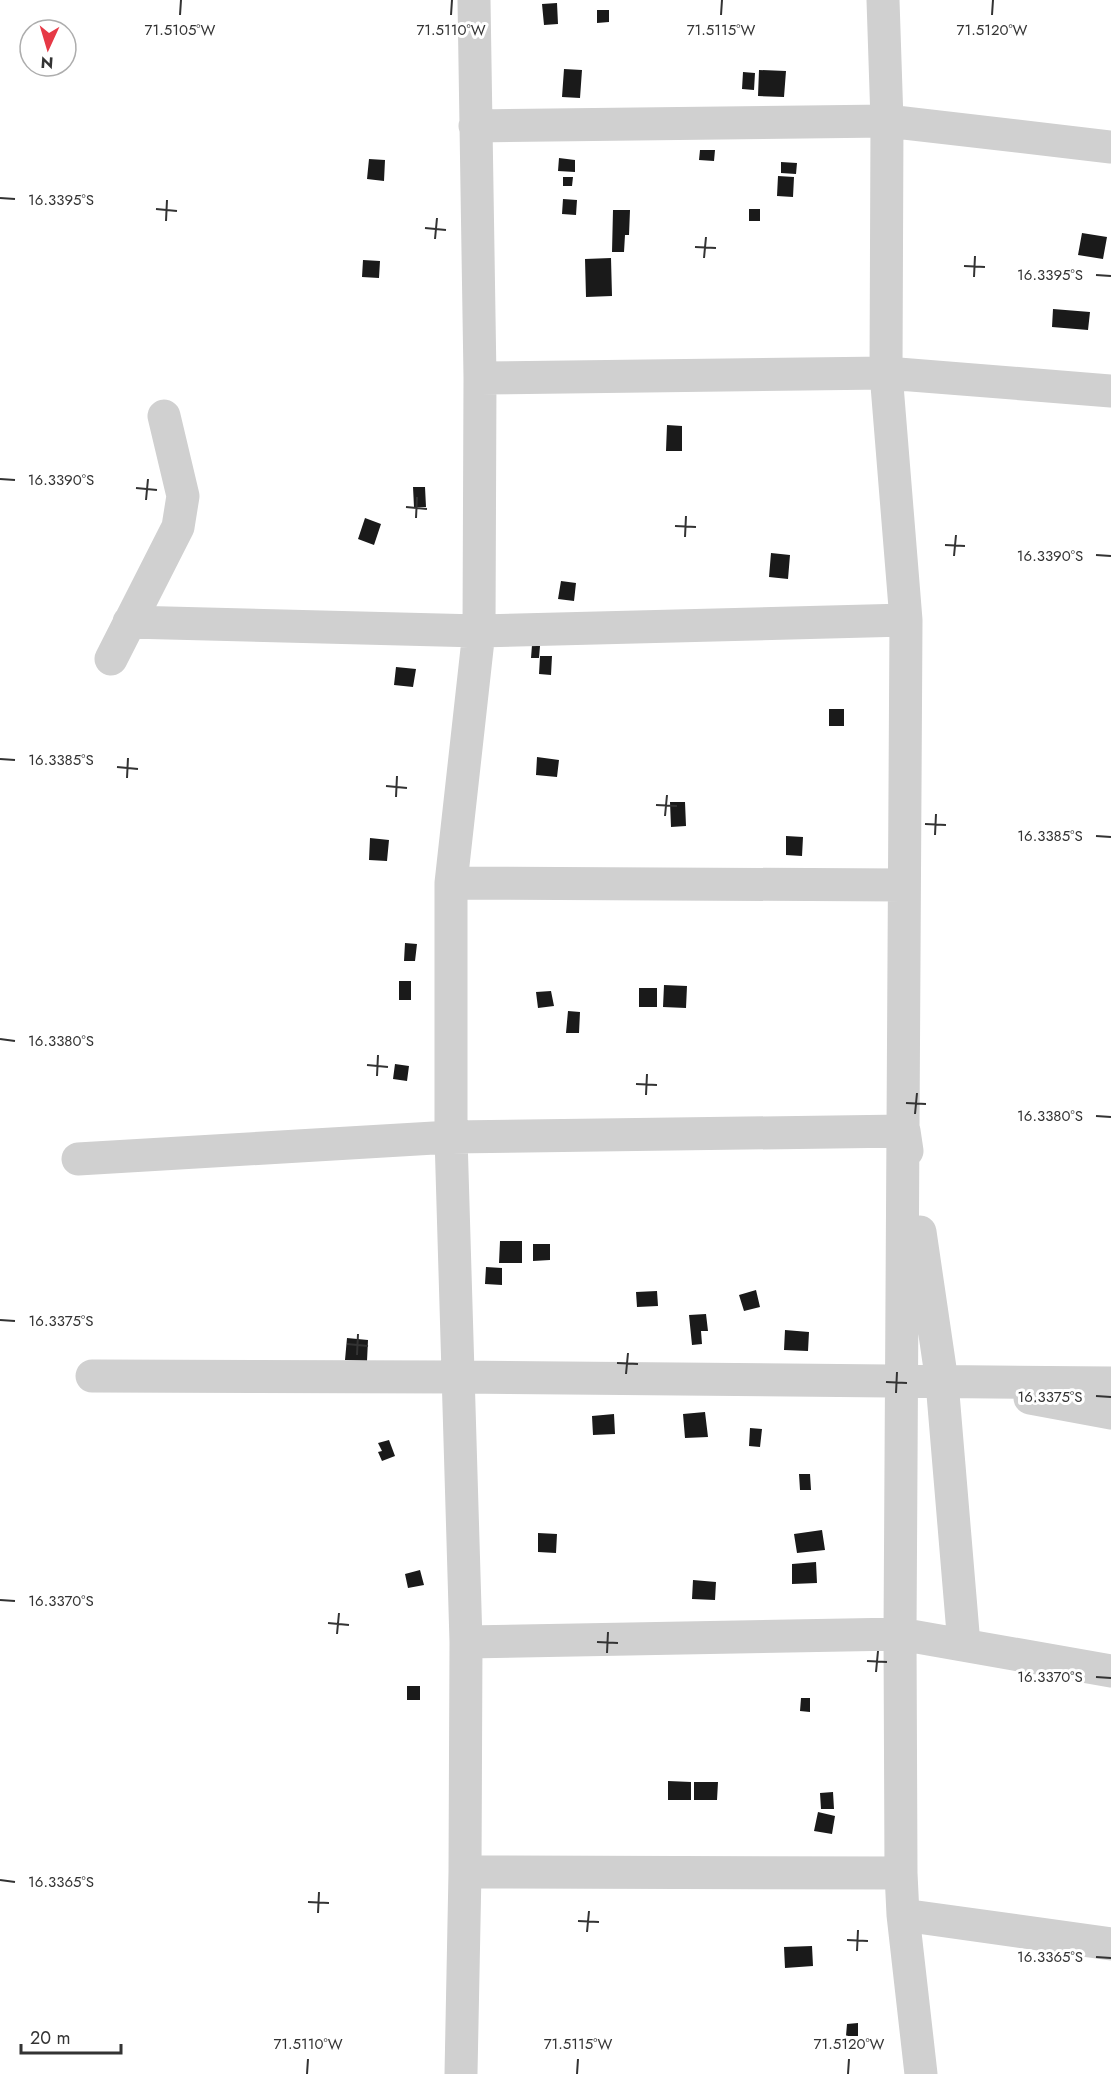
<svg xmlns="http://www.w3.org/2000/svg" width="1111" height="2074" font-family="Jost,sans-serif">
	<rect width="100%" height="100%" fill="#fff"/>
	<path fill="#1a1a1a" d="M557,3l1,21 -14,1 -2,-21z
		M597,10h12v12l-12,1z
		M564,69l18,1 -2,28 -18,-1z
		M759,70l27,1 -2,26 -26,-1z
		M743,72l12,1 -1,17 -12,-1z
		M700,150h15l-1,11 -15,-1z
		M559,158l16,2v12l-17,-1z
		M369,159l16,1 -1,21 -17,-2z
		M781,162l16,1 -1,11 -15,-1z
		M778,176l16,1 -1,20 -16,-1z
		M563,177h10l-1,9h-9z
		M563,199l14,1 -1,15 -14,-1z
		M749,209h11v12h-11z
		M613,210h17l-1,25h-4l-1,17h-12z
		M1082,233l25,4 -4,22 -25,-4z
		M611,258l1,38 -26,1 -1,-38z
		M363,260l17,1 -1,17 -17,-1z
		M1053,309l37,3 -2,18 -36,-3z
		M667,425l15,1v25h-16z
		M413,487h12l1,20h-12z
		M365,518l16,6 -7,21 -16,-6z
		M771,553l19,2 -2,24 -19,-2z
		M561,581l15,2 -2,18 -16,-2z
		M532,645l8,1 -1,12h-8z
		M540,656h12l-1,19 -12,-1z
		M396,667l20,2 -3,18 -19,-2z
		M829,709h15v17h-15z
		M537,757l22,3 -2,17 -21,-2z
		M670,802h15l1,24 -15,1z
		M786,836l17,1 -1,19 -16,-1z
		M370,838l19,2 -2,21 -18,-1z
		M405,943l12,1 -2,17h-11z
		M399,981h12v19h-12z
		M664,985l23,1 -1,22 -23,-1z
		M639,988h18v19h-18z
		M551,991l3,15 -16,2 -2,-16z
		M568,1011l12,1 -1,21h-13z
		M395,1064l14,2 -2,15 -14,-2z
		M500,1241h22v22h-23z
		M533,1244h17v16l-17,1z
		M486,1267l16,1v17l-17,-1z
		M756,1290l4,17 -16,4 -5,-16z
		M657,1291l1,15 -21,1 -1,-15z
		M706,1314l2,17h-7l1,13 -10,1 -3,-30z
		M785,1330l24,2 -1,19 -24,-1z
		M347,1338l21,2 -1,21 -22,-1z
		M705,1412l3,25 -23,1 -2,-24z
		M614,1414l1,20 -22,1 -1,-19z
		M750,1428l12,1 -2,18 -11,-1z
		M389,1440l6,16 -13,5 -4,-9 4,-1 -4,-8z
		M799,1474h11l1,16h-11z
		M822,1530l3,20 -28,3 -3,-19z
		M538,1533l19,1 -1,19 -18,-1z
		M816,1562l1,21 -25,1v-20z
		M420,1570l4,15 -16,3 -3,-14z
		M693,1580l23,2 -1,18 -23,-1z
		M407,1686h13v14h-13z
		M801,1698h9v14l-10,-1z
		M668,1781l23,1v18h-23z
		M694,1782h24l-1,18h-23z
		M833,1792l1,17h-13l-1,-16z
		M818,1812l17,4 -3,18 -18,-3z
		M812,1946l1,20 -28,2 -1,-21z
		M858,2023v13h-12l1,-12z"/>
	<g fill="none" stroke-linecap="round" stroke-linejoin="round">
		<path stroke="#d0d0d0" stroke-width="33" d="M883,0l4,121 -1,252 20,247 -6,1014 1,239 2,42 18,159
			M475,126l412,-5 224,26
			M480,378l406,-5 225,18
			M129,622l350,9 427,-11
			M111,659l67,-132 5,-31 -19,-80
			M451,883l453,2
			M78,1159l373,-22 453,-6 3,20
			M920,1232l22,150 22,263
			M92,1376l367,1 652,6
			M1030,1398l81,15
			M466,1642l434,-8 211,37
			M465,1872l436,1
			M903,1915l208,29
			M461,2074l4,-202 1,-230 -15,-505v-254l28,-252 1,-253 -6,-378"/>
	</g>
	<path fill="none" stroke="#333" stroke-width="2" d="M180,15l1,-15M451,15l1,-15M721,15l1,-15M992,15l1,-15M0,198l15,1M156,209l21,2M166,221l1,-21M425,228l21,2M435,239l2,-21M695,247l21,1M704,258l2,-21M964,266l21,1M1096,275l15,1M974,277l1,-21M0,479l15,1M136,488l21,2M146,500l2,-21M406,507l21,2M416,518l1,-21M675,526l21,1M685,537l1,-21M945,545l20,1M1096,555l15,1M954,556l2,-21M0,759l15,1M117,767l21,2M127,778l1,-20M386,786l21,2M396,797l1,-21M656,805l21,1M665,816l2,-21M925,824l21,1M935,835l1,-21M1096,836l15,1M0,1039l15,2M367,1065l21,2M377,1076l1,-21M636,1084l21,1M646,1095l1,-21M906,1103l20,1M915,1114l2,-21M1096,1116l15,1M0,1320l15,1M347,1344l21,2M357,1355l1,-21M617,1363l21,1M626,1374l2,-21M886,1382l21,1M896,1393l1,-21M1096,1396l15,1M0,1600l15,1M328,1623l21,2M337,1634l2,-21M597,1642l21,1M607,1653l1,-21M867,1661l20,1M876,1672l2,-21M1096,1677l15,1M0,1880l15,2M308,1902l21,1M318,1913l1,-21M578,1921l21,1M587,1932l2,-21M847,1940l21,1M857,1951l1,-21M1096,1957l15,1M307,2074l1,-15M577,2074l1,-15M848,2074l1,-15"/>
	<g font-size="15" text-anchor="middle" fill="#333" stroke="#fff" stroke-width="6" stroke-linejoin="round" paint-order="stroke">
		<text x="180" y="35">71.5105°W</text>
		<text x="451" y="35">71.5110°W</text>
		<text x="721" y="35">71.5115°W</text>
		<text x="992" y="35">71.5120°W</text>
		<text x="61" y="205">16.3395°S</text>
		<text x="1050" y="280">16.3395°S</text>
		<text x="61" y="485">16.3390°S</text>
		<text x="1050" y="561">16.3390°S</text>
		<text x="61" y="765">16.3385°S</text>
		<text x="1050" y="841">16.3385°S</text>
		<text x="61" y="1046">16.3380°S</text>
		<text x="1050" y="1121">16.3380°S</text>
		<text x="61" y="1326">16.3375°S</text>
		<text x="1050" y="1402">16.3375°S</text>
		<text x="61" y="1606">16.3370°S</text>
		<text x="1050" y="1682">16.3370°S</text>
		<text x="61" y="1887">16.3365°S</text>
		<text x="1050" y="1962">16.3365°S</text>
		<text x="308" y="2049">71.5110°W</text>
		<text x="578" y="2049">71.5115°W</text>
		<text x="849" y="2049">71.5120°W</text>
	</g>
	<g transform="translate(48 48) rotate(184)"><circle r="28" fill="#ffffff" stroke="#adadad" stroke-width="1.5"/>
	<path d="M0-4.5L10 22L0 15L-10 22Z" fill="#e63946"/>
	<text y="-9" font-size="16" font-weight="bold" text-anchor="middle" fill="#333333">N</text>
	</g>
	<path d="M21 2044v9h100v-9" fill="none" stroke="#333333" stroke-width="3"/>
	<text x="30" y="2044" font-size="18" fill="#333333" stroke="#ffffff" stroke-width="4.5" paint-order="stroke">20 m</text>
</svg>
